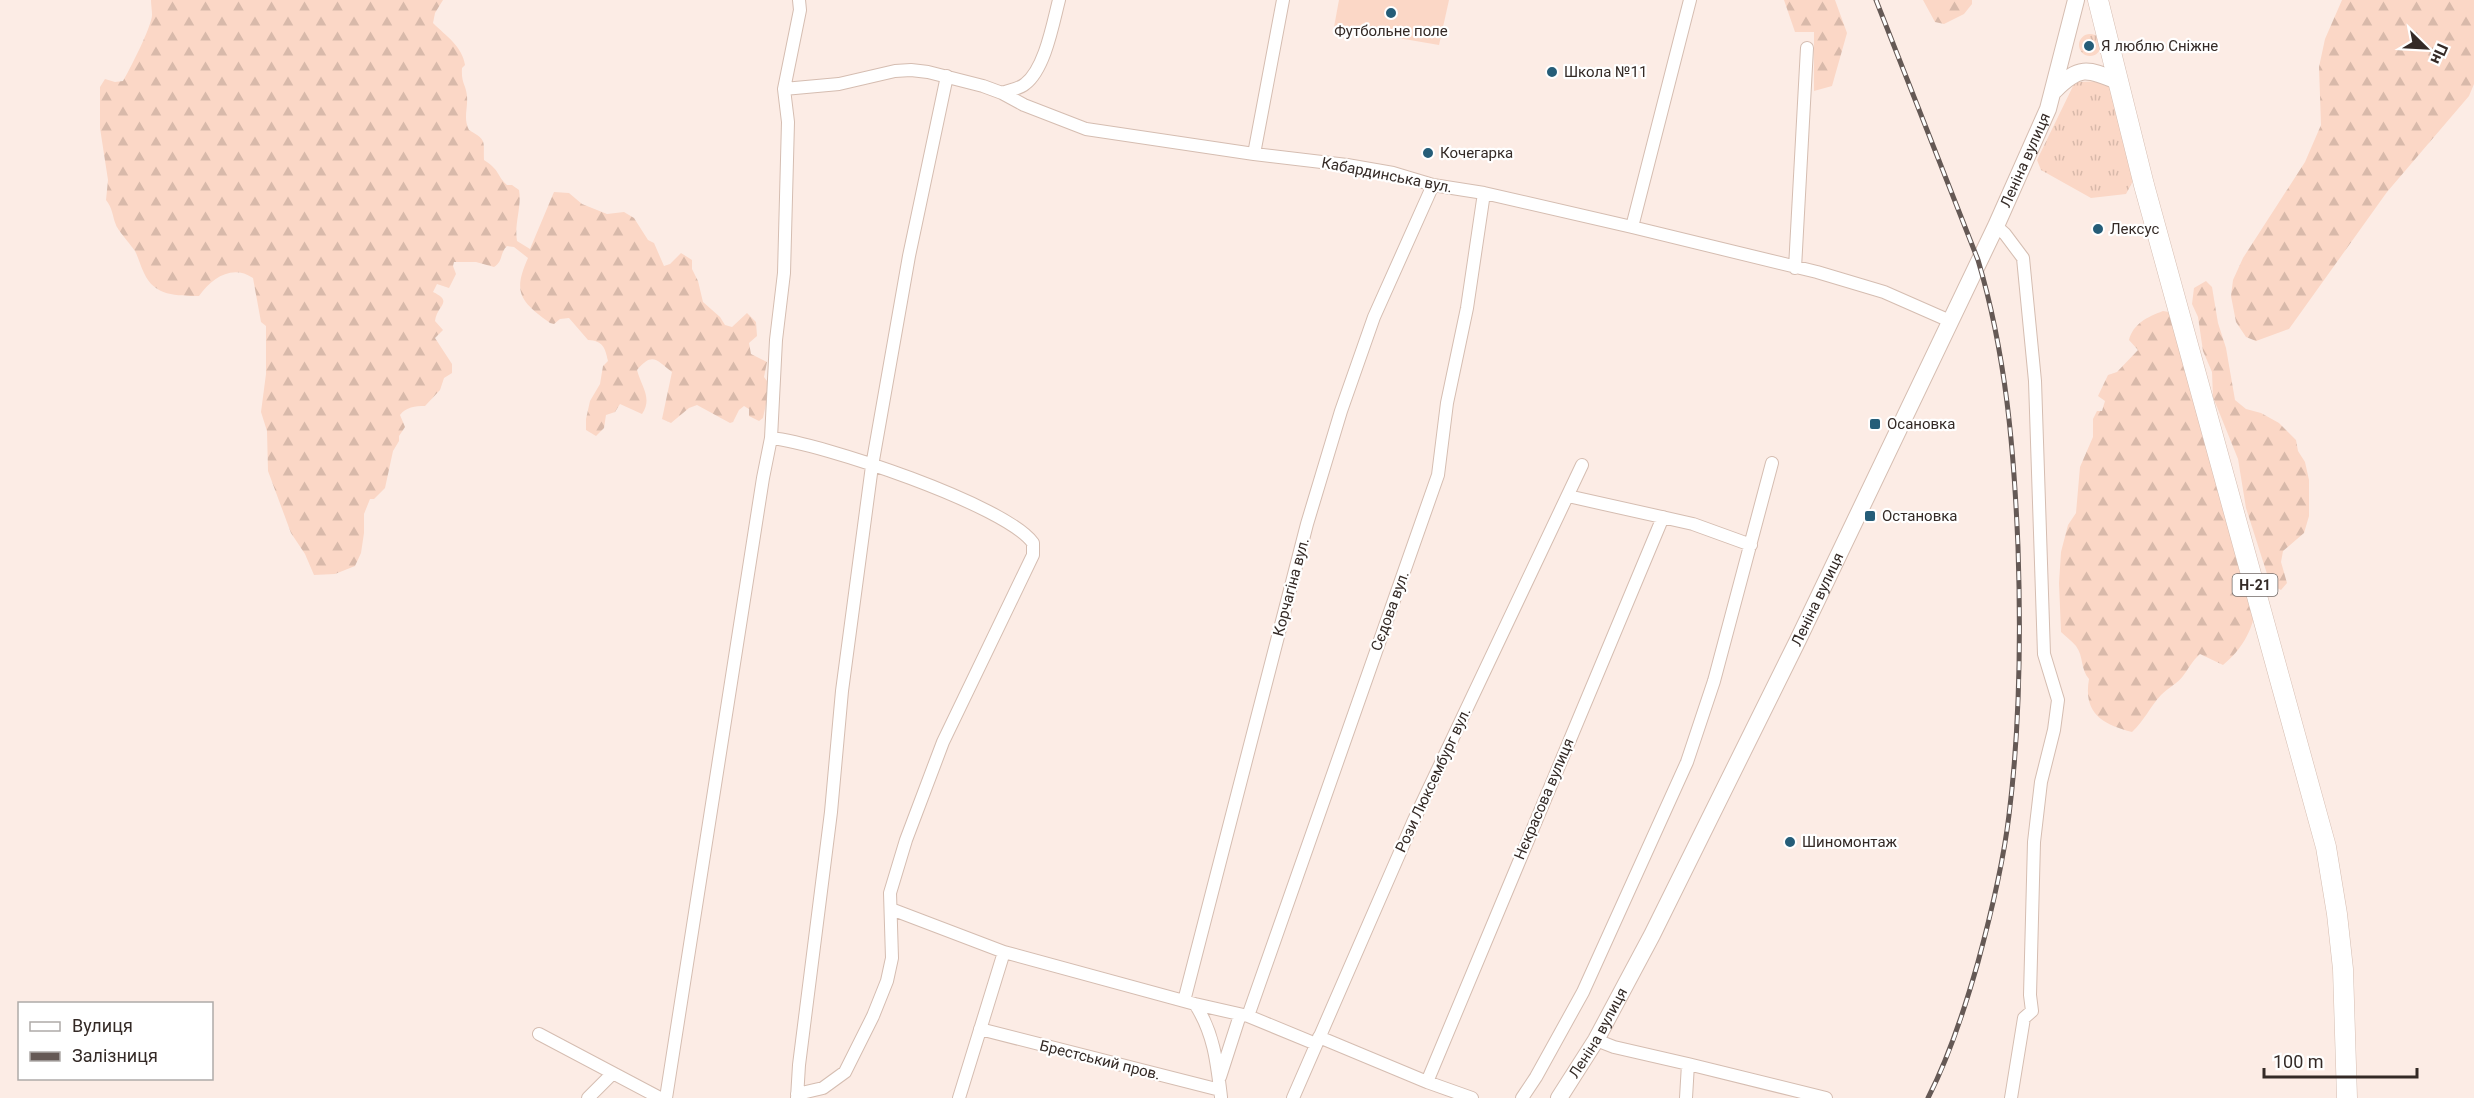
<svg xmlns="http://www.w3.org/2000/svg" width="2474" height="1098" font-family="Roboto,sans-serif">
	<defs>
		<pattern id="grass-tufts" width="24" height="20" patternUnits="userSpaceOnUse" patternTransform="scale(1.5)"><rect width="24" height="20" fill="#fbd7c6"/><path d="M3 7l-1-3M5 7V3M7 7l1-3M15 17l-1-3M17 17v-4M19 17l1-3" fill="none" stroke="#d8b9aa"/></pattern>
		<pattern id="forest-firs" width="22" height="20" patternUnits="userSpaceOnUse" patternTransform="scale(1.5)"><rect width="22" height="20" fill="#fbd7c6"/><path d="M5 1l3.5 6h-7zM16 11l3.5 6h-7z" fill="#d8b9aa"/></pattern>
	</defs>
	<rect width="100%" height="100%" fill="#fcece5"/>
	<path fill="url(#grass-tufts)" d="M2079 45a11 11 0 1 1 22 0a11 11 0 1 1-22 0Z
		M2108,81l25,100 -7,13 -35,4 -50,-28 -4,-10 38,-78z"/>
	<path fill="url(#forest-firs)" d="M151,0h292l-8,13 -2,10c13,13 29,23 32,42l-3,3c-1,16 4,16 5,28 1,13 -4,22 2,34 19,11 14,11 15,30 17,11 12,15 23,25h5l7,5c3,17 -5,33 -2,51l13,8 24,-57 15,1 13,11 25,10 17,-2 10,6 14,22 6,3 10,23 6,-2 11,-11 11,7v9l6,12 5,21 17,15 5,8 7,2 15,-14 9,9 1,14 -8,7 2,11 16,8 -3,15 6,8 -7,33 -4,3 -10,-5v-7l-5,-3 -5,4 -6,12 -3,1 -33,-18 -8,3 -18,15 -9,-4 10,-47c-15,-11 -19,-21 -35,-2 4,16 16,28 5,44l-22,-10 -5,8 -9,3 -2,13 -8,8 -10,-6v-11l4,-18 10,-17 3,-18 5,-5c-3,-14 -5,-20 -20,-21l-19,-22 -9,1 -6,5 -4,-1c-29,-21 -38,-30 -22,-65l-14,-11 -7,-1c-7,6 -4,16 -13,21l-18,-5h-22l-1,4 3,8 -7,14 -12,-4 -4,8c21,10 4,13 2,29l8,9 -8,8 17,26v9l-8,5 -4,12 -15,16c-10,0 -19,1 -25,9l5,12 -6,9v5l-6,10 -8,37 -11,11h-4l-6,15v19l-3,20 -6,13 -20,8 -21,1 -9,-21 -14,-21 -23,-62 -1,-40 -6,-19 5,-38v-48l-5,-4 -8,-44c-21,-14 -41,0 -54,18 -22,0 -45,0 -55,-23 -4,-8 -5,-14 -9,-22 -4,-6 -18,-22 -19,-26 -4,-10 -3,-16 -10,-25l2,-20 -8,-52v-41l5,-8 10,3 8,-1c6,-10 29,-55 29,-66 0,-5 -1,-10 -1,-15z
		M1784,0h51l12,33 -15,53 -18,5v-59h-19z
		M1923,0h49v4l-8,10 -20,10 -9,-2z
		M2342,0h132v84l-5,12 -82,96 -98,137 -33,12 -10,-4 -10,-15 -5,-26 2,-16 10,-22 62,-96 16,-37 -2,-58 6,-28z
		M2206,281l6,6 6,36 8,25 9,52 11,9 15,4 18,10 17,17 2,11 7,11 4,18v36l-5,17 -21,18 -2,11 6,21 -6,7 -6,-3 -7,-10 -22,-69 -8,-49 -25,-62 -1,-25 -9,-21 -5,-34 -6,-13 2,-16z
		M2163,311l12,2 81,296c-5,24 -14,40 -33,56l-23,-11c-8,7 -11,14 -17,22 -5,7 -15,12 -22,19 -11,12 -17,26 -29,37 -30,-8 -49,-19 -43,-53 -9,-11 -5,-22 -13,-33 -4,-5 -10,-9 -15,-14l-2,-49 2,-31 7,-27 8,-12 4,-46 13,-30v-18l4,-8h5l3,-10 -7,-5 10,-21 9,-3 21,-22 -9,-10c4,-16 18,-23 34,-29z"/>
	<path fill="#fbd7c6" d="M1339,0h110l-10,45 -105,-18z"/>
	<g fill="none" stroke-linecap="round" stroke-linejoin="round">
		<g stroke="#d5bdb1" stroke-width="14">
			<path id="minor" d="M784,89l55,-5 56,-13 16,-1 17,2 55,14 19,7 22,12 62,24 168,25 93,11 46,8 40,12 51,8 148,34 185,45 67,20 66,29
				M1002,93c8,-3 17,-4 23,-9 20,-15 28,-61 34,-84
				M1254,154l29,-154
				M1996,226l9,8 18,24 12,123 9,273 14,46 -4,30 -13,52 -7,60 -4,153 2,16 -8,7 -13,80
				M1632,227l58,-227
				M1795,268l12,-220
				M771,438c50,5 235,67 262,105v12l-90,187 -37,98 -16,53 2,65 -5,23 -14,35 -28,56 -22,16 -26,6
				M1568,496l125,28 58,21
				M891,909l113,43 191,52 53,12 68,28
				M1184,1001l123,-477 34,-113 33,-94 59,-132
				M1195,1004c19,29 22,59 26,93
				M1248,1016l190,-541 9,-72 20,-95 17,-115
				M980,1029l240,61
				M539,1034l121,64
				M1319,1037l108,45 45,16
				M1596,1040l18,7 74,17
				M1220,1077l20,-62
				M1427,1082l236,-565
				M588,1098l24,-24
				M666,1098l97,-620 8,-40 5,-98 8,-67 4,-151 -4,-33 16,-79 -1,-10
				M797,1098l2,-33 32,-253 11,-121 30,-225 37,-210 38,-180
				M959,1098l45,-146
				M1293,1098l121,-278 168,-355
				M1522,1098l14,-21 47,-85 104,-230 27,-81 58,-218
				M1686,1098l2,-34 138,34"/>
		</g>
		<g stroke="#d5bdb1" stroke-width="18">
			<g id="secondary">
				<path d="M2055,90c24,-24 32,-22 62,-9"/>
				<path id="s1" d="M1559,1098l37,-58 56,-105 145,-293 199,-416 52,-117 28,-109"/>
			</g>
		</g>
		<g stroke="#d5bdb1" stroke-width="21">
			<path id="primary" d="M2098,0l46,185 182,662 11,67 6,55 4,129"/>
		</g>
		<use href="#minor" stroke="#fff" stroke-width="12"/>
		<use href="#secondary" stroke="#fff" stroke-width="16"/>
		<use href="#primary" stroke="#fff" stroke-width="20"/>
		<g stroke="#655955" stroke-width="5">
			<path id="rail" d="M1876,0l102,260c28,94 36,190 40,287 3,89 2,180 -9,268 -6,50 -18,99 -31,147 -13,46 -28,93 -50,136"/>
		</g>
		<use href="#rail" stroke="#fff" stroke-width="3" stroke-dasharray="9" stroke-linecap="butt"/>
	</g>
	<g fill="#255d78" stroke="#fff" stroke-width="2">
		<circle cx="1391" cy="13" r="6"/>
		<circle cx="2089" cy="46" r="6"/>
		<circle cx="1552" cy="72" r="6"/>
		<circle cx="1428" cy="153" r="6"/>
		<circle cx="2098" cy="229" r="6"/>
		<rect x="1869" y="418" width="12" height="12" rx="3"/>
		<rect x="1864" y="510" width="12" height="12" rx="3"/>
		<circle cx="1790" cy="842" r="6"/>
	</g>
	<g text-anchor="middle" stroke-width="4.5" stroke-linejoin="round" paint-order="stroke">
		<rect fill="#fff" stroke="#716a67" stroke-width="1.5" x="2232.5" y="574" width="45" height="22" rx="4.5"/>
		<g font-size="14" font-weight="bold" fill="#342a26">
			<text x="2255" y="590">Н-21</text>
		</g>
		<g font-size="15" fill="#342a26" stroke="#fff" text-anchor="start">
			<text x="1391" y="36" text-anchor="middle">Футбольне поле</text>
			<text x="2101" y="51">Я люблю Сніжне</text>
			<text x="1564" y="77">Школа №11</text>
			<text x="1440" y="158">Кочегарка</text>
			<text x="2110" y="234">Лексус</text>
			<text x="1887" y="429">Осановка</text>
			<text x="1882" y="521">Остановка</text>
			<text x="1802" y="847">Шиномонтаж</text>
		</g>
		<g font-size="15" fill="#342a26" stroke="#fff">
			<text dy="5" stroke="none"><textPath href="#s1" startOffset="1048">Леніна вулиця</textPath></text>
			<text transform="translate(1387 175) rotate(11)" y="5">Кабардинська вул.</text>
			<text transform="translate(1291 587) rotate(-75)" y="5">Корчагіна вул.</text>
			<text dy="5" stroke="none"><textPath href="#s1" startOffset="562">Леніна вулиця</textPath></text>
			<text transform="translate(1390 611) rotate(-70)" y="5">Сєдова вул.</text>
			<text transform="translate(1433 780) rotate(-65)" y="5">Рози Люксембург вул.</text>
			<text transform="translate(1544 799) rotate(-67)" y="5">Нєкрасова вулиця</text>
			<text dy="5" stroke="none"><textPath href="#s1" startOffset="76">Леніна вулиця</textPath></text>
			<text transform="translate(1100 1060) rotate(14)" y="5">Брестський пров.</text>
		</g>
	</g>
	<rect x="18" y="1002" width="195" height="78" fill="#ffffff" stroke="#aeaaa8" stroke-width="1.5"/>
	<rect x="30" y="1022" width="30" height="9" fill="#ffffff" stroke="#aeaaa8" stroke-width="1.5"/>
	<text x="72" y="1032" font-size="18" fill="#342a26">Вулиця</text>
	<rect x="30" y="1052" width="30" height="9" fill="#655955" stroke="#aeaaa8" stroke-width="1.5"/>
	<text x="72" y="1062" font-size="18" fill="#342a26">Залізниця</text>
	<g transform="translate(2426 48) rotate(114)" stroke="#ffffff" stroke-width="4.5" paint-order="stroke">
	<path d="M0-4.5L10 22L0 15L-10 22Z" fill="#342a26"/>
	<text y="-9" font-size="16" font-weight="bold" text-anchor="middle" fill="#342a26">Пн</text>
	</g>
	<path d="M2264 1068v9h153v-9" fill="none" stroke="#342a26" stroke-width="3"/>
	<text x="2273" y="1068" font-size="18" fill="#342a26" stroke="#ffffff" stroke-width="4.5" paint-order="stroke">100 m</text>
</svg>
